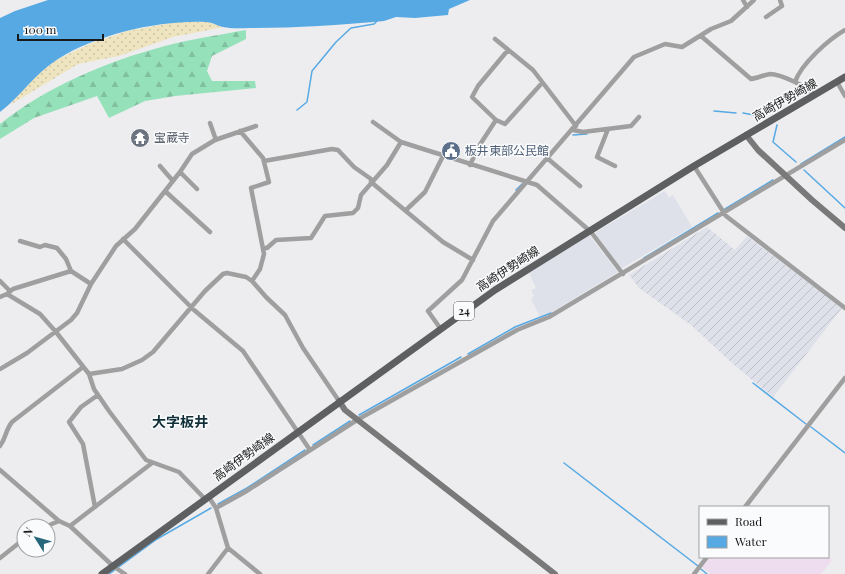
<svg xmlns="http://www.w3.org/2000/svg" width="845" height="574" font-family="'Playfair Display','Noto Sans JP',serif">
	<defs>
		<pattern id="industrial-furrows" width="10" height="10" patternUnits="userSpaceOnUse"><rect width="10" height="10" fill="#dee1ea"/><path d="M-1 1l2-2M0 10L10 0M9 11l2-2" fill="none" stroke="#bec0c8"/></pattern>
		<pattern id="forest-firs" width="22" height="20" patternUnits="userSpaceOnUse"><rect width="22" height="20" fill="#95e1ba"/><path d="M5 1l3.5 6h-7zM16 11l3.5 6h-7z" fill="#80c09f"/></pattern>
		<pattern id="sand-dots" width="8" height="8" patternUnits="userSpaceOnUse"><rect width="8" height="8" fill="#eee4bf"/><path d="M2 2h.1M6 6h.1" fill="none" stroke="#cbc3a4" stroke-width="1.8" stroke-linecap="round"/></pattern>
	</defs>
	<rect width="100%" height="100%" fill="#ededef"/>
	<path fill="#dee1ea" d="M665,191l4,7 4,-3 19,32 -70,41 -26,-33v-3z
		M589,235l29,37 -68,41 -10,4 -9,-18 3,-3 -3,-6 5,-2 -7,-15z"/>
	<path fill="url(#industrial-furrows)" d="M707,227l28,23 12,-14 95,72 -69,89 -40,-33 -42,-39 -52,-37 -10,-13z"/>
	<path fill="#eeddef" d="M710,557h118l4,3 -11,14h-110l-9,-7z"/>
	<path fill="url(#forest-firs)" d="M246,30v9l-34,17 -5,15 5,10h43l1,7 -81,8 -30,5 -36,17 -12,-22 -63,22 -34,21v-15c46,-37 108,-63 165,-78 26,-7 54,-11 81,-16z"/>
	<path fill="url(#sand-dots)" d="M176,22h32l16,5 -51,10 -54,19 -41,8 -68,41 23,-27 25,-19 34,-16 35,-12z"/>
	<path fill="#57a9e4" d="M48,0h422l-21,9 -1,6 -33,3 -19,-1 -12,4c-45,4 -89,7 -133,7 -9,0 -19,1 -28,-1 -5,-1 -11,-5 -17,-5 -47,-2 -108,12 -148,37 -23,14 -37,37 -58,53v-94l15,-7z"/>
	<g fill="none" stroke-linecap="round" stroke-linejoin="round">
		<path stroke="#57a9e4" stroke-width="1.5" d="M297,110l10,-8 5,-31 24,-29 15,-14 23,-4 3,-3
			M714,111l22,2
			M743,113l16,3
			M777,125l-4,17 23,20
			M573,135l14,-1
			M801,164l44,-27
			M804,170l41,38
			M516,190l6,-6
			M725,209l48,-29
			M644,258l74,-45
			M468,354l47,-27 36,-14
			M753,383l53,41
			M359,415l102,-58
			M811,427l34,26
			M313,445l37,-24
			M564,463l134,103
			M218,504l29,-16 58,-38
			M701,569l6,5
			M109,574l48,-35 54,-31"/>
		<path stroke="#9f9f9f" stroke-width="4.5" d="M743,0l4,7
			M766,17l16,-11 -2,-6
			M701,36l50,43c6,-1 13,-4 19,-5 10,0 39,13 44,21
			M495,39l38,31 43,56
			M508,50l-30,36 -6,11 24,23 9,4 37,-41
			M795,82c6,-18 33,-42 50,-52
			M837,82l8,14
			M373,122l28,20 136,43 54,47 32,42
			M210,123l6,17
			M608,129l-11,28 18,9
			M573,130l10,2 48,-6 8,-9
			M240,131l23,27 6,24 -18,6 13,66 -4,15 -8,12
			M547,158l33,28
			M264,161l68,-12 6,1 16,17 17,12v3l72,60 30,18
			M470,165l9,-19 17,-26
			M160,166l13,15
			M694,166l32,50 119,92
			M180,172l17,17
			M165,191l45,41
			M406,210l19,-18 18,-36
			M123,239l71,71 49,41 67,99
			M20,241l20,6 5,-2 12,3 9,11 5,12 20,13
			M263,248h4l9,-8 35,-2 14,-22 28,-3 5,-5 3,-13 26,-30 14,-23
			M0,281l10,10
			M7,294l6,-5 58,-18
			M0,297l7,-3 33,20 16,18 33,42 5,15 15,22 37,49 33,12 26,27
			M440,328l-12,-17 34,-31 31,-59 141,-164 31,-13 17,3 29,-18 20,-8 23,-21
			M0,369l27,-16 44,-33 6,-7 14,-29 25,-38 19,-17 45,-57 12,-18 23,-14 41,-14
			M89,374l33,-5 20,-9 11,-8 52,-61 18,-17 4,-1 19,4 6,4 14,16 19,18 18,33 36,53
			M0,446c6,-8 5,-15 12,-24l71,-55
			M0,470l59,51 11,5 43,40 12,8
			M208,496l8,12 12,40 32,26
			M95,507l-12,-63 -14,-22 12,-15 17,-12
			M745,507l100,-129
			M216,508l29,-16 112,-72 160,-90 32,-13 296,-177
			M47,526l12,-5
			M70,526l82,-63
			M0,558l24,-19
			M208,574l20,-26
			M694,574l13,-17"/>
		<path stroke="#79797a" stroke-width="6" d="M746,135l12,15 54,50 33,28
			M339,401l6,9 210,164"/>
		<path stroke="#5e5f60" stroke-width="7" d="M102,574l393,-284 199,-124 151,-89"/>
	</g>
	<defs>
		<g id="temple-disc" transform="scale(1)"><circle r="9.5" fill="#6b7280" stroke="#fafbfc"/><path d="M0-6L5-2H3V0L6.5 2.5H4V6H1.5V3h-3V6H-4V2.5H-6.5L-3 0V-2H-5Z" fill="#fff"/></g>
		<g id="civic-disc" transform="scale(1)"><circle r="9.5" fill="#5c6f8a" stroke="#fafbfc"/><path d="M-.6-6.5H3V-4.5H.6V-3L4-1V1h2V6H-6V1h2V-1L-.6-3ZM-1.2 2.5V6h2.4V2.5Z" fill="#fff"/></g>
	</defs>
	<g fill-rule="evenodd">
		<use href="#temple-disc" x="140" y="138"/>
		<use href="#civic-disc" x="451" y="151"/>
	</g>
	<g text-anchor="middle" stroke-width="3" stroke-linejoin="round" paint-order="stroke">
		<rect fill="#fafbfc" stroke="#5c5d5d" stroke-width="1" x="454" y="302" width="20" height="18" rx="3"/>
		<g font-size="11" font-weight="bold" fill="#181919">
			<text x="464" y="315">24</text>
		</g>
		<g font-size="12" fill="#181919" stroke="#fafbfc">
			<text transform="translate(785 100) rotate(-30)" y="4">高崎伊勢崎線</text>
			<text transform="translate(508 269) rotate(-33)" y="4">高崎伊勢崎線</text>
			<text transform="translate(244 457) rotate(-36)" y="4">高崎伊勢崎線</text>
		</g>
		<g font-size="12" fill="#5b616d" stroke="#fafbfc" text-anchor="start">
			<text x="154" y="142">宝蔵寺</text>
		</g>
		<g font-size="12" fill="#4e5e75" stroke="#fafbfc" text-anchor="start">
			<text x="465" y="155">板井東部公民館</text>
		</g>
		<g font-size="14" font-weight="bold" fill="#102f39" stroke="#fafbfc">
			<text x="180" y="427">大字板井</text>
		</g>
	</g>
	<rect x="699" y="506" width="130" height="52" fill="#fafbfc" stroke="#a0a1a1"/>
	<rect x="707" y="519" width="20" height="6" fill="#5e5f60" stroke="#a0a1a1"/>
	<text x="735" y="526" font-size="12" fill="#181919">Road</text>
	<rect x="707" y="536" width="20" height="12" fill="#57a9e4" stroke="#a0a1a1"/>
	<text x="735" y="546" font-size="12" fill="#181919">Water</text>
	<g transform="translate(36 538) rotate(307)"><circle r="19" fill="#fafbfc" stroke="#a0a1a1"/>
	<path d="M0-3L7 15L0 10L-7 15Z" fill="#25667a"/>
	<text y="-6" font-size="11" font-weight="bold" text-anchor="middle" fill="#181919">N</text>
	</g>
	<path d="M18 34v6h85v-6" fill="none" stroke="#181919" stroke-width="2"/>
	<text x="24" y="34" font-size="12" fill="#181919" stroke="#fafbfc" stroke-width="3" paint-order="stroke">100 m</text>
</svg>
